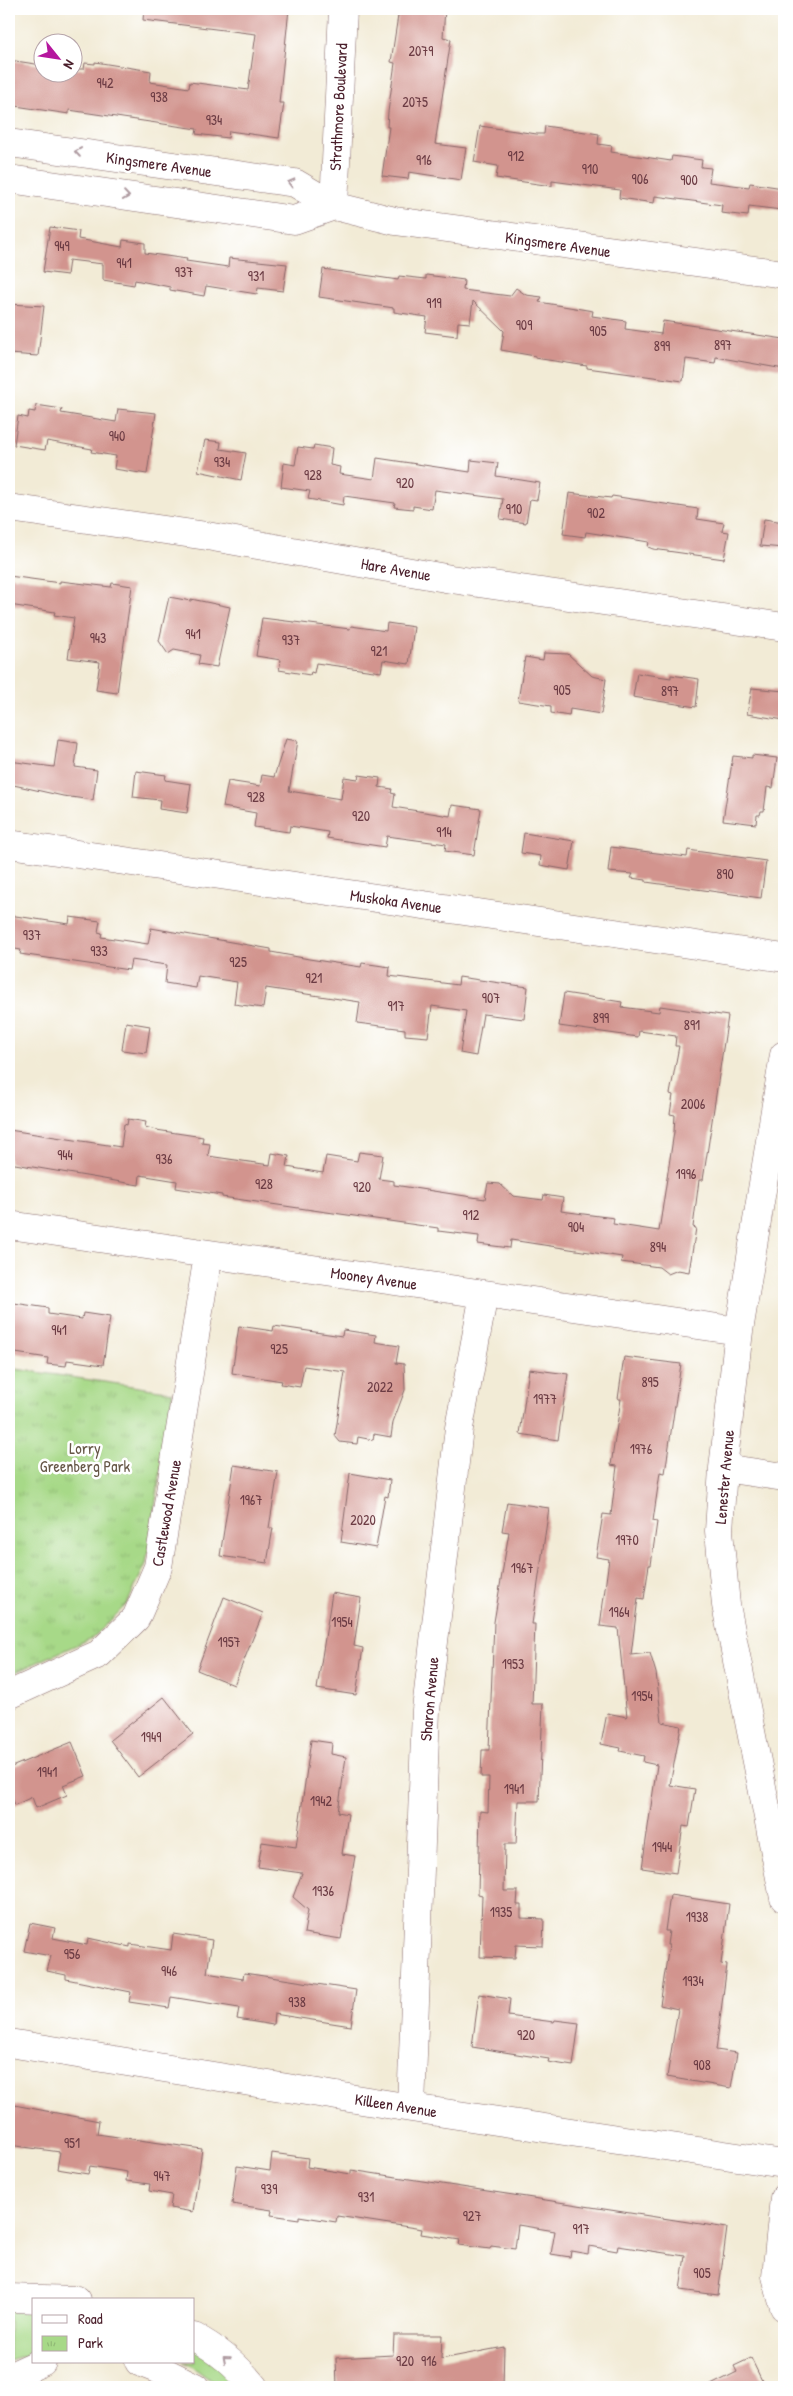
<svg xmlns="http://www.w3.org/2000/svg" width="793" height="2396" font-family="'Patrick Hand',sans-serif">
	<defs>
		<pattern id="park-tufts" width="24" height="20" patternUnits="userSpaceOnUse" patternTransform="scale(1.25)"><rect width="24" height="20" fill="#a7d988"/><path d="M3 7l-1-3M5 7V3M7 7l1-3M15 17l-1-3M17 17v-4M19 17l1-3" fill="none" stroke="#91ba76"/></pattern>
	</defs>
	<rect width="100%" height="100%" fill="#fff"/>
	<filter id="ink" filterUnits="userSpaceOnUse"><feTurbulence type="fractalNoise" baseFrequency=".02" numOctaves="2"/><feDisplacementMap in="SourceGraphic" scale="10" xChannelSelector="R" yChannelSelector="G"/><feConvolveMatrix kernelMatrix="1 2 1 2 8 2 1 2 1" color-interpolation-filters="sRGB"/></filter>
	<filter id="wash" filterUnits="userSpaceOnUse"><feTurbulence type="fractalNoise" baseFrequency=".0096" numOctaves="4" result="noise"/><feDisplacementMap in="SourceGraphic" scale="20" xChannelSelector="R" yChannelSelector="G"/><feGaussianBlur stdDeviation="1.12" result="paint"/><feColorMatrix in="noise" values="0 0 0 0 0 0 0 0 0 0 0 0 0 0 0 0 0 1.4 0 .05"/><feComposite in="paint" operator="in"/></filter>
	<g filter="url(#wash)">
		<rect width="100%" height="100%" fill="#f2ebd6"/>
		<path fill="#a7d988" stroke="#787c5a" d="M9,2310h25v43l-25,7z
			M194,2347l49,40h-23l-30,-22 -7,-3h11z
			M91,2381l38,5 5,1h-69z"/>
		<path fill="url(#park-tufts)" stroke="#787c5a" d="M9,1368l164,24 -27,172 -19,40 -33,33 -85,38z"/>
		<g id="blocks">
			<path fill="#d2948e" d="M144,9h145l-10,94h5l-5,35 -50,-7 -1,7 -32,-4 1,-5 -128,-19v4l-60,-9v-45l33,5v7h30v-3h12l1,-6 10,1v-2l56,9 -1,11 39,6 1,-6 58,8 8,-56 -113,-14z
				M399,9h46l-2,28 8,2 -16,105 31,4 -5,32 -52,-8 -1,7 -26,-3 7,-49h-2l1,-15 7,-49 -4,-1z
				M480,126l57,8h7l1,-8 54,8 -1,10 14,2 -1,6 60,9 1,-5 30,4 -1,7 10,1 -2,14 40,5 1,-4 33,5 -2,22 -32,-4 -1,10 -27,-3 1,-8 -67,-9 -1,7 -35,-5 1,-8 -68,-9v5l-56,-8 2,-12 -24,-4z
				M50,227l29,4 -1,8 44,8 1,-7 22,3v10l42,6 -1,2 42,6 1,-9 58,6 -4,27 -25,-3 -1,6 -51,-8 -2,10 -34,-6v-3l-35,-7 -1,5 -31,-5v-16l-34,-4 -2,15 -24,-3z
				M323,269l75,11 1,-4 27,3v-4l38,5 -1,10 47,6 6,-8 10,7 16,2 -3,5 54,9 -1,5 34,5 -1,8 36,5 2,-13 121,18v30l-68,-12 -1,6 -29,-4 -3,22 -96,-13v-2l-52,-8v-2l-34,-6 3,-19 -31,-30 -3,22 -12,-1 -1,14 -32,-4 2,-15 -33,-5v-4l-75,-11z
				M9,304l35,2 -6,50 -29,-2z
				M36,405l26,4 -1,4 55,9 2,-13 38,4 -9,61 -33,-5 2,-13 -25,-4 1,-3 -45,-8 -2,9 -31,-5 4,-29 10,2 1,-7 6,1z
				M205,440l16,2 -1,7 26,4 -5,27 -43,-9z
				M314,445l18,3 -2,17 10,2 -1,7 35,5 3,-21 93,14 1,-12 27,3 -2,13 44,7 -3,17 -7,-1 -4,24 -26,-4 3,-20 -68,-9 -3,19 -19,-3v3l-19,-2 1,-4 -51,-7 -1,9 -35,-6 2,-8 -29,-4 3,-24 11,2 3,-18 15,2z
				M569,493l42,5 1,-2 86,13 -1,10 27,4 -2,8 7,1 -5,27 -71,-10 -5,-2 1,-5 -63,-10 -1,5 -22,-3z
				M764,519l20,3v26l-24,-2z
				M9,576l51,7v-2l51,6 1,-4 20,3 -15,107 -21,-3 4,-28 -32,-4 6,-40 -20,-3 1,-3 -46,-7z
				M169,597l22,4v-2l39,8 -13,60 -19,-3 2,-9 -26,-5 -6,4 -9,-13z
				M262,618l88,11 1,-3 35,5 1,-8 27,4 -5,37 -26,-4 -2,12 -65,-9 -2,10 -3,-1 -1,3 -31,-5 2,-10 -25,-4z
				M544,653l24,1 24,22 14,3 -5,35 -31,-5 -1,7 -18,-3v-7l-33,-5 7,-44 18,3z
				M637,673l34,5v-3l28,4 -3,28 -63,-10z
				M752,688l32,3v29l-37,-6z
				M286,739l12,2 -9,50 52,8 3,-22 14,2 1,-4 21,3 -1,9 13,2 -1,4 4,1 -2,13 57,9 2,-11 29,4 -7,46 -29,-4 1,-7 -59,-8 -2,11 -58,-9 1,-6 -38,-6 -1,6 -35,-5 2,-14 -33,-6 5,-26 32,5 2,-11 12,2z
				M58,740l20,3 -3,24 22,3 -4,30 -30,-4 -54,-12v-23l45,6z
				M752,755l25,3 -4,30 -6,-1 -3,24h-3l-1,4h-3l-1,9 -33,-4 10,-64 19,2z
				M136,771l30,4 -1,5 26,4 -4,29 -28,-4 1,-9 -27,-3z
				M524,833l50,8 -5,29 -29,-5 1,-9 -20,-3z
				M611,847l76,10 1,-7 78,11 -5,37 -115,-16v-2l-15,-2 2,-4 -25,-2z
				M9,915l60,9 1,-7 30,4 -2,11 4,1 -1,4 47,7 3,-16 120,21v3l38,7 52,8 1,-4 28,4 -1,9 69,9 1,-8 69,10 -4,32 -41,-5 -7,42 -16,-3 6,-42 -34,-5 -4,31 -23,-2v-6l-48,-6 3,-21 -94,-14 -3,20 -29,-4 3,-22 -39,-6 -2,12 -31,-5 2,-18 -36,-5 -2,10 -109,-16 1,-4 -12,-2z
				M564,993l58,9 -1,5 38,5 1,-6 68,10 -25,164h-4l-6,47 3,1 -7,44 -11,-2 -10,4 -9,-7 -38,-5 1,-5 -111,-17 -1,8 -32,-4 1,-8 -41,-5v-3l-216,-31v-2l-46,-7 1,-7 -37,-6 -1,10 -130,-22v-33l112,17 3,-23 3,1 1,-6 18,3 -1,5 11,3 47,7 -1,6 8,1 -2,12 62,9 2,-12 17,3 -2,11 36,6 3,-17 31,5 2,-9 24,3 -4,24 15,2v4l91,14 3,-16 12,1 13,12 30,4 1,-5 19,3 -2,13 53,7 -1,6 46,7 15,-99 1,-17 -5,-1 3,-19 -3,-1 9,-48h-4l1,-10 -37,-5 -1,6 -79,-11z
				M126,1022l24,4 -4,27 -24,-3z
				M14,1303l34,5v6l34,5 1,-6 27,4 -7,48 -36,-5 -1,6 -19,-2 1,-6 -39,-6z
				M239,1326l34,5 1,-5 68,10 1,-6 33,5 -1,7 24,4 -3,17 8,1 1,26 -12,32 -2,15 -17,-3 -1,6 -15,-3 -1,7 -17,-2 -5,-6 10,-64 -41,-6 -4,21 -19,-3 1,-3 -50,-8z
				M624,1357l57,7 -16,109 -5,-1 -7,49 4,1 -6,43h-2l-5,34 -6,-1 -7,57 19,-2 6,20 6,49 19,4 -11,59 25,4 -6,38 -6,-1 -7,47 -34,-5 15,-103 -14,-3 1,-6 -24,-5 1,-3 -20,-4 6,-31 20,4 -9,-89 -18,-2 9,-67 -13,-2 7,-43 8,1 6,-49 -6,-1 10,-66h-3z
				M529,1369l39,5 -10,66 -38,-6z
				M234,1465l44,7 -9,56h4l-6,35 -47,-7z
				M350,1473l40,7 -2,17 -3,-1 -9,52 -35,-6z
				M507,1502l42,6 -17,116h3l-3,80h11l-4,97h-21l-2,43h-11l-1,47h14l-1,14h4v13l23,1 -1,27 -27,-1 -1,13 -35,-1 2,-62 -4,-1 2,-83 8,1 1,-35h-8l1,-27h7l5,-128 15,-90 -7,-1z
				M332,1593l29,5 -7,48 9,2 -7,47 -39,-6z
				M224,1597l39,16 -29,72 -37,-15z
				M164,1697l29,37 -55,43 -28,-37z
				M311,1740l21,3 -1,11 15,3 -8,55 10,2 -6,40 13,2 -14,83 -37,-6 4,-23 -15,-13 9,-24 -44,-6 4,-25 34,5z
				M72,1742l14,34 -23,9 4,10 -31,13 -4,-11 -17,8 -6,-15v-22z
				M670,1895l59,9 -8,60 6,1 -11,85 21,3 -6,35 -64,-11 11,-68 -18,-4 9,-60h-2l2,-14h-4z
				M30,1923l25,5 -2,10 34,7 1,-7 42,9v-3l41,6 2,-16 39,6 -5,33 36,6 1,-6 112,17 -5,36 -77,-12 -1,11 -36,-6 2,-11 -68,-11 -2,11 -40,-6 2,-10 -65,-13v-4l-19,-4 4,-15 -27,-5z
				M479,1994l31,5 -2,17 46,6 1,-2 24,3 -6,43 -25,-4 1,-3 -77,-12z
				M9,2104l90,17 -2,13 105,15 -9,63 -23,-4 2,-13 -23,-4 1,-7 -24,-3 1,-9 -37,-6 -2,8 -31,-5 3,-17 -51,-7z
				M272,2153l36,5 -1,9 44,7v-4l376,58 -9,67 -38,-5 5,-34 -67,-10 -1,5 -28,-5 -1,8 -17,-3 -1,6 -19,-3 4,-23 -37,-6 -3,24 -24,-3 -1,3 -31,-4 1,-5 -39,-6 1,-5 -85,-13 -1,6 -37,-6v3l-28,-4 1,-5 -40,-6 5,-38 33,5z
				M394,2335h48l-1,24 63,-12 -1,40h-166l-1,-29 57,-3z
				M751,2358l14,29h-58l30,-15 -3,-6z"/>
		</g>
	</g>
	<g filter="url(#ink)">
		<use href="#blocks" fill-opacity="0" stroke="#856667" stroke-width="1"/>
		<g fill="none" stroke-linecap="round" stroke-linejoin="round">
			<g stroke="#856667" stroke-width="29">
				<path id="minor" d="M9,143l286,40 39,23 61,15 389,53
					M9,179l285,41 40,-14
					M334,206l9,-197
					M9,508l198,28 244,43 333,48
					M9,844l775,114
					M784,1055l-45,276 -16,137 -4,63 7,74 58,293
					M9,1225l730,106
					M723,1468l61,9
					M9,1695l90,-41 37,-36 22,-51 50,-312
					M9,2043l402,65 373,56
					M411,2108l15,-398 33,-282 25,-134
					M784,2198l-8,78 8,31"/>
			</g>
			<g stroke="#856667" stroke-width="29">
				<path id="highway" d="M9,2298l68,2
					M194,2337c23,12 44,30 60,50
					M139,2362l28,11 28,14
					M9,2377l33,-15"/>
			</g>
			<use href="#minor" stroke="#fff" stroke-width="28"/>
			<use href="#highway" stroke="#fff" stroke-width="28"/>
		</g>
		<defs><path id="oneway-chevron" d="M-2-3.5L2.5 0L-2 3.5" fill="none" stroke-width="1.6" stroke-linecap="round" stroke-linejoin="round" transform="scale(1.25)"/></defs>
		<g stroke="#ae9aa0">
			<use href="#oneway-chevron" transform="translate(78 152) rotate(-172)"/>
			<use href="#oneway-chevron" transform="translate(291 183) rotate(-166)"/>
			<use href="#oneway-chevron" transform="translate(126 196) rotate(8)"/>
			<use href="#oneway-chevron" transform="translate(226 2359) rotate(-139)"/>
		</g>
	</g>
	<g text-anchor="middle" stroke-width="5" stroke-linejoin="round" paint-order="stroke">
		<g font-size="14" fill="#6c3c44">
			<text x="421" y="56">2079</text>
			<text x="105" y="88">942</text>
			<text x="159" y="102">938</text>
			<text x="415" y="107">2075</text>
			<text x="214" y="125">934</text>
			<text x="516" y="161">912</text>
			<text x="424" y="165">916</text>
			<text x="590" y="174">910</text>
			<text x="640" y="184">906</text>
			<text x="689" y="185">900</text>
			<text x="62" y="251">949</text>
			<text x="124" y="268">941</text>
			<text x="184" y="277">937</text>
			<text x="256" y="281">931</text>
			<text x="434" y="308">919</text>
			<text x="524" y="330">909</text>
			<text x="598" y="336">905</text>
			<text x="723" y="350">897</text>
			<text x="662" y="351">899</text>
			<text x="117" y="441">940</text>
			<text x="222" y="467">934</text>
			<text x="313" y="480">928</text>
			<text x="405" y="488">920</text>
			<text x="514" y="514">910</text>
			<text x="596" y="518">902</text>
			<text x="193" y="639">941</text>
			<text x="98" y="643">943</text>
			<text x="291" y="645">937</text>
			<text x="379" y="656">921</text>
			<text x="562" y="695">905</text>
			<text x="670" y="696">897</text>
			<text x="256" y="802">928</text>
			<text x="361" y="821">920</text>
			<text x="444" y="837">914</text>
			<text x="725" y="879">890</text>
			<text x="32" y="940">937</text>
			<text x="99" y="956">933</text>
			<text x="238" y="967">925</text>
			<text x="314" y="983">921</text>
			<text x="491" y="1003">907</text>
			<text x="396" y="1011">917</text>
			<text x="601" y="1023">899</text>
			<text x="692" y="1030">891</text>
			<text x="693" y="1109">2006</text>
			<text x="65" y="1160">944</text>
			<text x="164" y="1164">936</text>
			<text x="686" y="1179">1996</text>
			<text x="264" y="1189">928</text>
			<text x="362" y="1192">920</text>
			<text x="471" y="1220">912</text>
			<text x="576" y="1232">904</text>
			<text x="658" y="1252">894</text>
			<text x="59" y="1335">941</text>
			<text x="279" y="1354">925</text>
			<text x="650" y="1387">895</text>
			<text x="380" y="1392">2022</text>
			<text x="545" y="1404">1977</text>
			<text x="641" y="1454">1976</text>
			<text x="251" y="1505">1967</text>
			<text x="363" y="1525">2020</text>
			<text x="627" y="1545">1970</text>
			<text x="522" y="1573">1967</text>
			<text x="619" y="1617">1964</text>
			<text x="342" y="1627">1954</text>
			<text x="229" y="1647">1957</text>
			<text x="513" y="1669">1953</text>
			<text x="642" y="1701">1954</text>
			<text x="151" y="1742">1949</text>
			<text x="47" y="1777">1941</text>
			<text x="514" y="1794">1941</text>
			<text x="321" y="1806">1942</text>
			<text x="662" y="1852">1944</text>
			<text x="323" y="1896">1936</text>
			<text x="501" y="1917">1935</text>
			<text x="697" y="1922">1938</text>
			<text x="72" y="1959">956</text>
			<text x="169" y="1976">946</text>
			<text x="693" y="1986">1934</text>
			<text x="297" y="2007">938</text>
			<text x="526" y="2040">920</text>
			<text x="702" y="2070">908</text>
			<text x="72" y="2148">951</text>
			<text x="162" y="2181">947</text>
			<text x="269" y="2194">939</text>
			<text x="366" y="2202">931</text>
			<text x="472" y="2221">927</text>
			<text x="581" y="2234">917</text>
			<text x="702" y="2278">905</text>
			<text x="405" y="2366">920</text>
			<text x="429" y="2366">916</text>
		</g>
		<g font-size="16" fill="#4a1f2b" stroke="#fff">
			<text transform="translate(338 107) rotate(-87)" y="6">Strathmore Boulevard</text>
			<text transform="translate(159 164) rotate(8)" y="6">Kingsmere Avenue</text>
			<text transform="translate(558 244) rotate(8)" y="6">Kingsmere Avenue</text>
			<text transform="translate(396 569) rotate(10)" y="6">Hare Avenue</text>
			<text transform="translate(396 901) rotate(8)" y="6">Muskoka Avenue</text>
			<text transform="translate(374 1278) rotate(8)" y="6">Mooney Avenue</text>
			<text transform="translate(724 1477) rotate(-85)" y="6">Lenester Avenue</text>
			<text transform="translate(166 1513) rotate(-80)" y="6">Castlewood Avenue</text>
			<text transform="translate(429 1699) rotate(-85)" y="6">Sharon Avenue</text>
			<text transform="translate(396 2105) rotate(9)" y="6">Killeen Avenue</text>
		</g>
		<g font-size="16" fill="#665747" stroke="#fff">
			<text x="85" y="1454">Lorry<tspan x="85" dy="18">Greenberg Park</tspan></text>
		</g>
	</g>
	<rect width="793" height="2396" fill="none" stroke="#fff" stroke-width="30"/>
	<rect x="32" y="2298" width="162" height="65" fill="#ffffff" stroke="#b7a5aa"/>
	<rect x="42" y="2315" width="25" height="8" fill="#ffffff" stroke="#b7a5aa"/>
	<text x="78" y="2324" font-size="15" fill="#4a1f2b">Road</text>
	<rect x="42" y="2336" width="25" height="15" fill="url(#park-tufts)" stroke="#b7a5aa"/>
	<text x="78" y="2348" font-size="15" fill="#4a1f2b">Park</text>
	<g transform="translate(58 58) rotate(120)"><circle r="24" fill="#ffffff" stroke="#b7a5aa"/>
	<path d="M0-4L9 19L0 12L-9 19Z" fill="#b5179e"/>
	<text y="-8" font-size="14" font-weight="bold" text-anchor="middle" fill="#4a1f2b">N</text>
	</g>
</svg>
